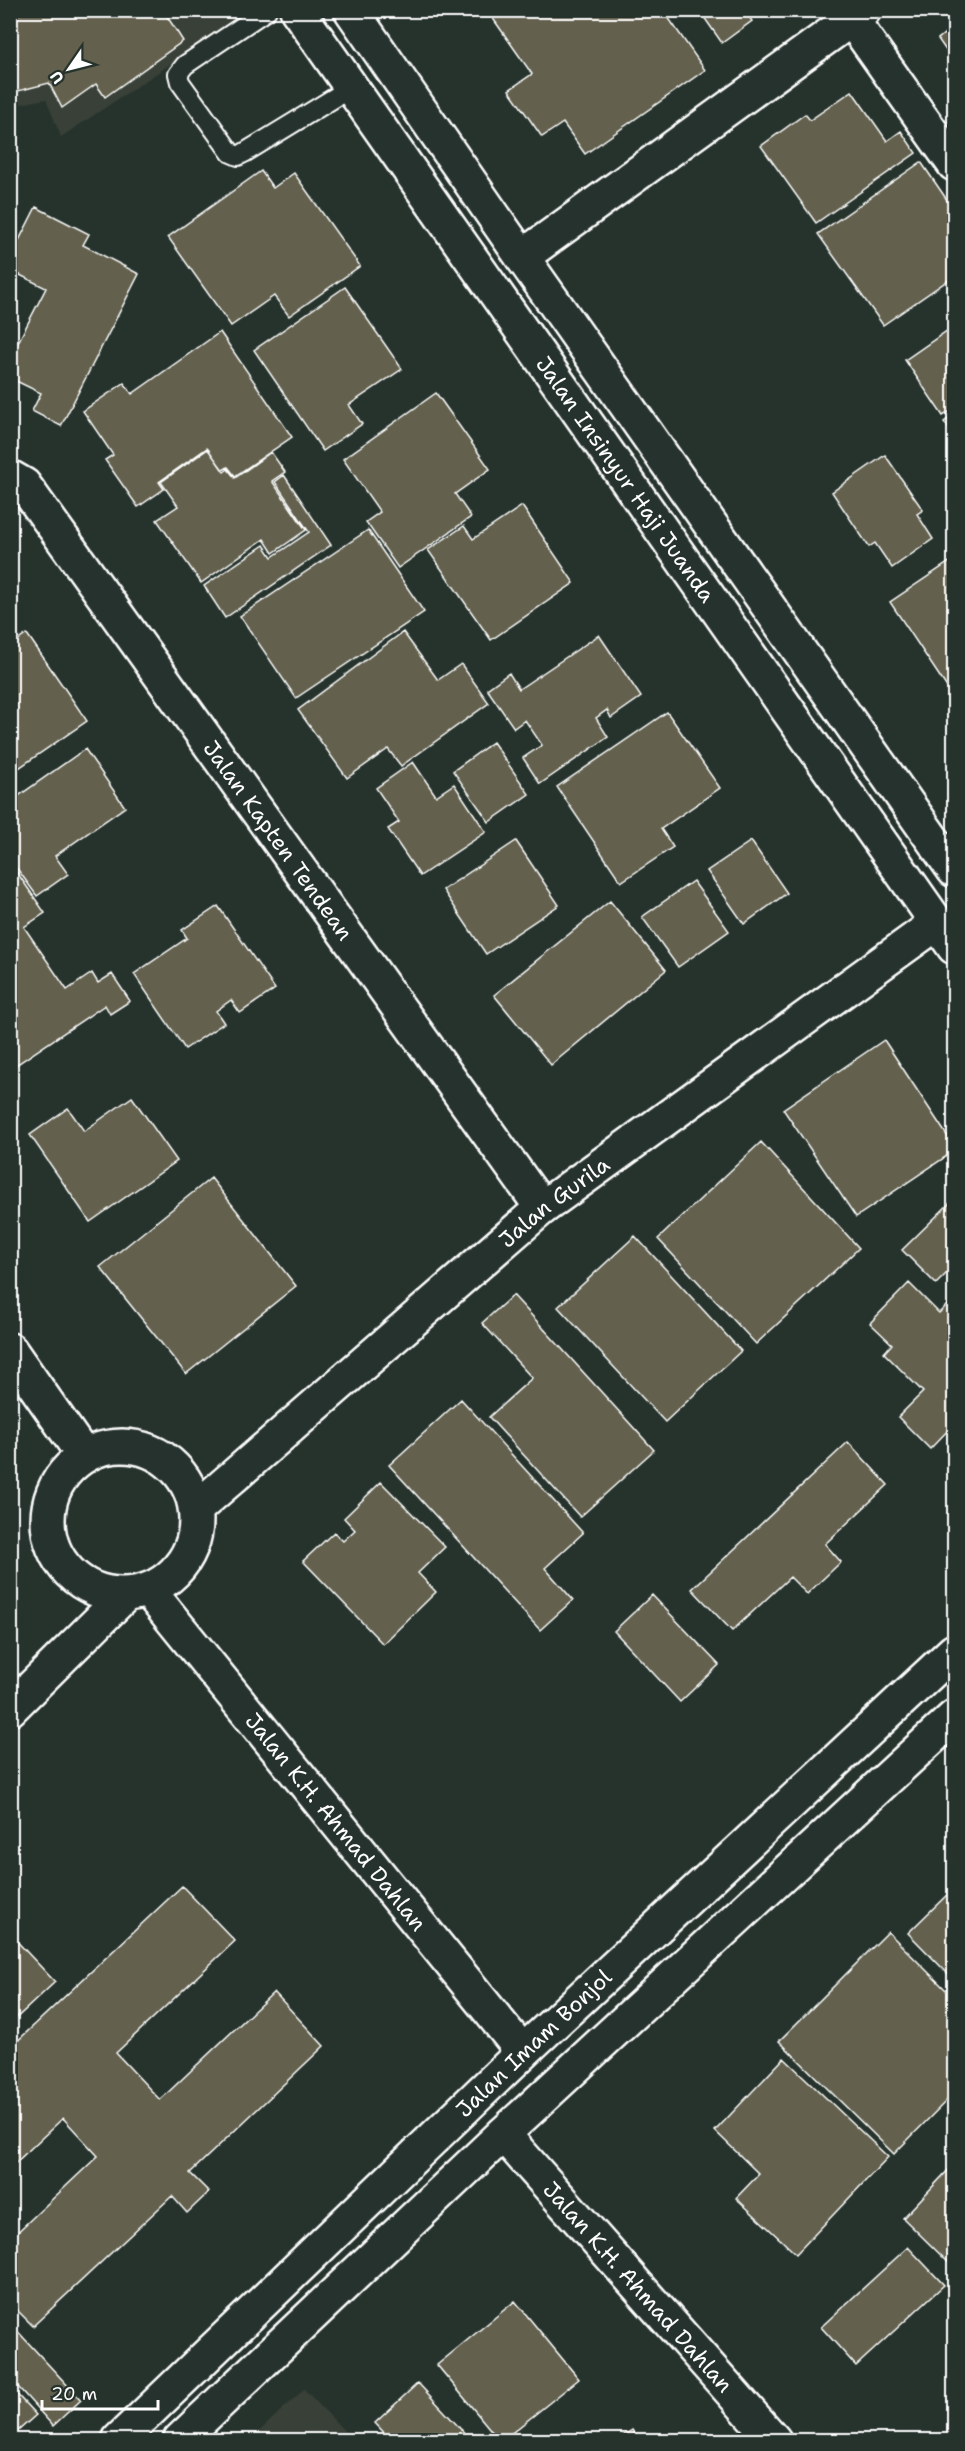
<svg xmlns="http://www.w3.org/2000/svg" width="965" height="2451" font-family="'Shantell Sans',sans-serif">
	<rect width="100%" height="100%" fill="#26332d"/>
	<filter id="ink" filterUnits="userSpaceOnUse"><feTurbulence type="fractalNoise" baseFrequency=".0167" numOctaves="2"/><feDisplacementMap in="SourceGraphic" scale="12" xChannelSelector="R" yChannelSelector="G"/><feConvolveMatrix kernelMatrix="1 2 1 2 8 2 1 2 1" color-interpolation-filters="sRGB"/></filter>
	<g filter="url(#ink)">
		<path fill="#384137" d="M11,11h239l-189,126 -15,-38 -35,7z
			M304,2389l49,51h-103z"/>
		<path fill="#63614d" stroke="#fff" stroke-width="1.5" d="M10,10h7l3,4 6,-4h137l20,31 -78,56 -9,-13 -34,24 -13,-25 -39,10z
			M487,10h176l42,60 -120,84 -22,-31 -21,14 -33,-47 23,-16z
			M699,10h53l-5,4 5,7 -30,22z
			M954,26v36l-16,-23z
			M852,91l35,50 14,-10 15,22 -100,70 -55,-77 44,-32 5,6z
			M921,162l33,48v66l-71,49 -65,-91z
			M261,171l12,17 21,-15 66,93 -71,50 -15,-20 -43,30 -63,-89z
			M36,207l53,27 -6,11 56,29 -78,152 -29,-15 9,-18 -31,-15v-20l36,-70 -36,-18v-12z
			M345,287l57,82 -53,36 13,19 -39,27 -69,-101z
			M954,326v83l-11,7 -38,-56z
			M220,332l72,105 -57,39 -7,-9 -5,3 -16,-22 -48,34 5,7 -26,18 -33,-47 8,-5 -30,-44 41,-28 8,11z
			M436,393l54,76 -35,25 16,23 -73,51 -32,-46 14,-10 -37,-53z
			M954,415v21l-10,-14z
			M208,449l16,23 4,-3 7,9 36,-26 14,20 -13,9 34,49 -33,23 -9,-14 -63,44 -44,-63 21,-14 -17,-24z
			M885,455l38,55 -6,4 16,25 -41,29 -17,-25 -6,4 -37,-55z
			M284,475l47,70 -106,73 -21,-32 60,-41 8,12 37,-25 -34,-50z
			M522,506l52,77 -83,57 -63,-90 36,-24 9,13z
			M368,530l56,82 -128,86 -56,-82z
			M954,559v139l-64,-96z
			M403,632l35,48 23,-16 28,39 -88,63 -13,-17 -41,29 -49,-68z
			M27,634l60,87 -77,53v-128z
			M599,635l42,62 -30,21 -4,-8 -11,8 12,19 -68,47 -17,-26 19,-13 -17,-25 -11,8 -27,-39 22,-16 10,16z
			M667,712l53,76 -59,41 12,18 -52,35 -64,-95z
			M493,742l36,52 -40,28 -36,-51z
			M85,749l40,58 -70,49 13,18 -31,22 -27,-37v-30l4,-3 -4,-5v-19z
			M413,762l23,34 18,-12 32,48 -66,44 -32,-47 11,-7 -23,-34z
			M516,841l43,64 -73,49 -43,-64z
			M751,841l36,52 -43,31 -37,-53z
			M16,871l29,42 -21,14 43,63 25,-17 6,10 14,-9 18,27 -20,13 -5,-9 -95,64v-194z
			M693,881l36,50 -51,36 -36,-50z
			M610,901l56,69 -115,95 -57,-70z
			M218,906l57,83 -35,24 -9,-13 -15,11 8,12 -39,26 -51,-75 53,-36 -5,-8z
			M884,1040l70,106v5l-98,66 -73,-108z
			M132,1097l45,64 -87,61 -60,-87 38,-27 16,23z
			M761,1142l98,106 -103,96 -98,-105z
			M211,1178l85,108 -110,88 -86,-107z
			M954,1199v67l-18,18 -34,-34z
			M635,1236l106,115 -76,71 -107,-115z
			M909,1283l30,30 11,-11 4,5v117l-24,25 -32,-32 25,-25 -39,-39 8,-9 -22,-21z
			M513,1295l141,155 -74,67 -91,-100 43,-39 -50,-55z
			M461,1399l122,134 -38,35 28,32 -33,30 -151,-165z
			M848,1442l40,43 -63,59 16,18 -34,32 -17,-17 -58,54 -40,-42z
			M381,1482l64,65 -27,26 18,19 -53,52 -80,-83 31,-29 9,9 12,-11 -11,-12z
			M652,1595l67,70 -39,37 -66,-71z
			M182,1886l53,55 -119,112 44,47 114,-108 50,54 -134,127 19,19 -22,21 -15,-17 -139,130 -23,-23v-64l88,-83 -35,-38 -53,50v-120z
			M954,1888v92l-46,-47z
			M888,1932l66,66v95l-60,61 -115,-113z
			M10,1934l45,48 -45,42z
			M784,2058l104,99 -92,97 -60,-56 23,-24 -44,-43z
			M954,2164v104l-51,-50z
			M908,2247l36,38 -88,81 -35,-39z
			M515,2301l64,78 -76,61h-4l-62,-75z
			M10,2323l71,77 -28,26 -43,-48z
			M418,2383l53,57h-80l-16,-17z
			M10,2387l26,28 -26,23z
			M632,2430l7,10h-22z"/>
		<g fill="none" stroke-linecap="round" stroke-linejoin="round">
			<g stroke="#fff" stroke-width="22">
				<path id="service" d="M267,10l-82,55 -7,9 2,8 51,71 7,3 6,-3 108,-66"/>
			</g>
			<g stroke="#fff" stroke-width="38">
				<g id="minor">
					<path d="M845,10l109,154"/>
					<path d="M522,257l342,-247"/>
					<path id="s1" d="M10,477l14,8 518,723"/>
					<path d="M10,1350l74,106"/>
					<circle cx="122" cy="1520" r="74"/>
					<path id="s2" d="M196,1509l346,-301 395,-285"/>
					<path id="s3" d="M149,1591l374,461"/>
					<path d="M10,1709l114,-113"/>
					<path id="s4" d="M503,2134l271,306"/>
				</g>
			</g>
			<g stroke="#fff" stroke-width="38">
				<g id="secondary">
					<path id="s5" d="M297,10l657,937"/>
					<path d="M351,10l171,247 432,613"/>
					<path id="s6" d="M119,2440l404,-388 431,-401"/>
					<path d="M180,2440l323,-306 451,-417"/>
				</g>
			</g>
			<use href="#service" stroke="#26332d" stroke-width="18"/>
			<use href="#minor" stroke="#26332d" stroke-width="33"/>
			<use href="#secondary" stroke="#26332d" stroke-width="33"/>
		</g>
	</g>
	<g text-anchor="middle" stroke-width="4.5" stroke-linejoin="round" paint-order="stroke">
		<g font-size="22" fill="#fff" stroke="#26332d">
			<text dy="8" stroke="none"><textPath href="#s5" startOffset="573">Jalan Insinyur Haji Juanda</textPath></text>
			<text dy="8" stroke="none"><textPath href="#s1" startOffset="453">Jalan Kapten Tendean</textPath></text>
			<text dy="8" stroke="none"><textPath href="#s2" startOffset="472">Jalan Gurila</textPath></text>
			<text dy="8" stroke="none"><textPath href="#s3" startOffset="297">Jalan K.H. Ahmad Dahlan</textPath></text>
			<text dy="8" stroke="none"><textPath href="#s6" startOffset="574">Jalan Imam Bonjol</textPath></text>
			<text dy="8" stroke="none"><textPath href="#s4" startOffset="204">Jalan K.H. Ahmad Dahlan</textPath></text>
		</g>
	</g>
	<rect width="965" height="2451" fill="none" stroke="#26332d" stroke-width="36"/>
	<rect x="18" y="18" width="929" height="2415" fill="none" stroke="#fff" stroke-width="2" filter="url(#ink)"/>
	<g transform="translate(69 69) rotate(235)" stroke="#26332d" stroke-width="4.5" paint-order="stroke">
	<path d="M0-4.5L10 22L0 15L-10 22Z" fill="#ffffff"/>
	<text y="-9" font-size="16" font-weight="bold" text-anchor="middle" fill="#ffffff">U</text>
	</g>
	<path d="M42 2400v9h116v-9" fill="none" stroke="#ffffff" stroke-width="3"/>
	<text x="51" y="2400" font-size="18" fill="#ffffff" stroke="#26332d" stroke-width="4.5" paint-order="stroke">20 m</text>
</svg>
